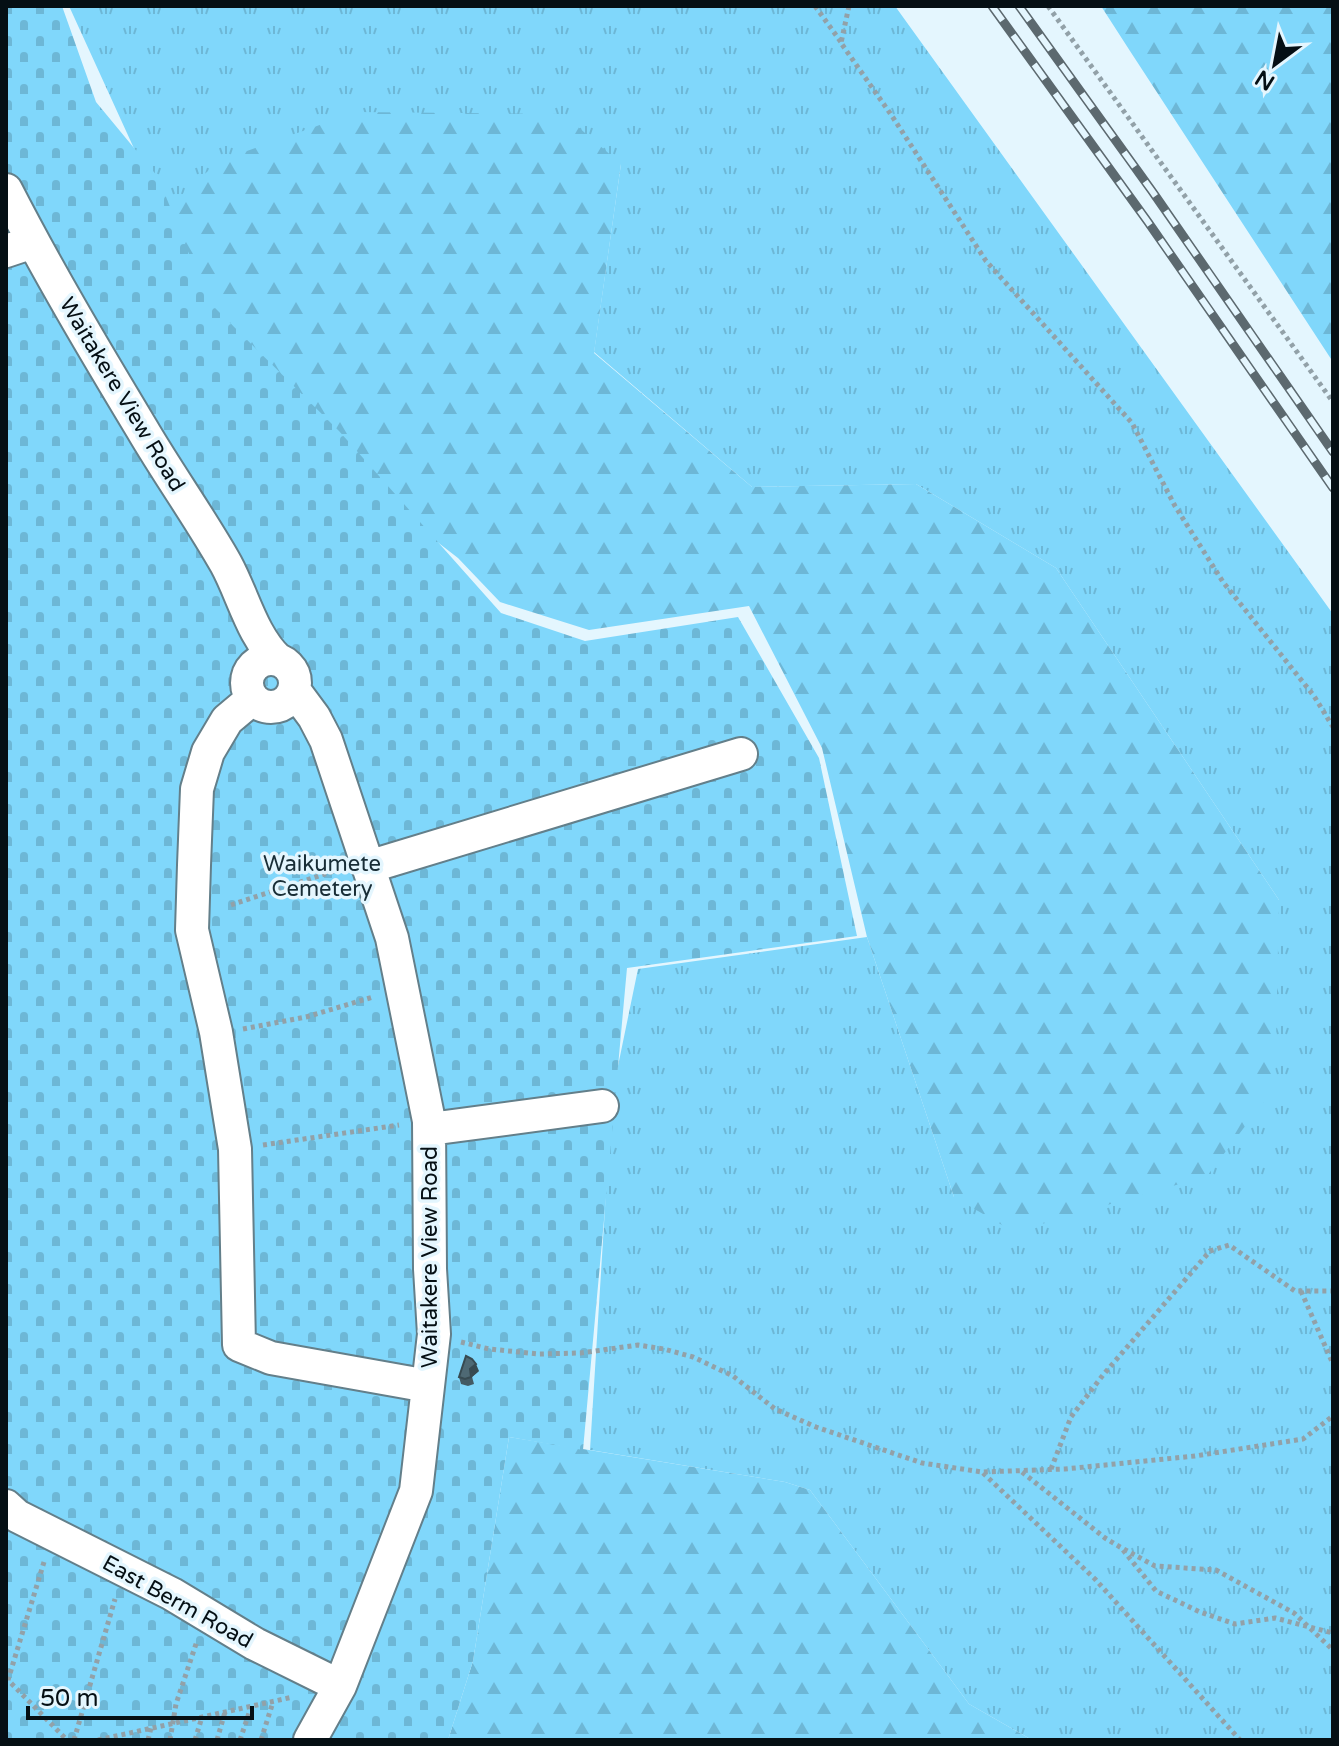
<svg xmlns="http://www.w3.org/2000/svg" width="1339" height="1746" font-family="'Varela Round',sans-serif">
	<defs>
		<pattern id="grass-tufts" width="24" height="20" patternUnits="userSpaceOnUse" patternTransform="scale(2)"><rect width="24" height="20" fill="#80d7fb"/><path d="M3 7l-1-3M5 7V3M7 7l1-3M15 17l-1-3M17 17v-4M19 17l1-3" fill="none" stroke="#6db7d6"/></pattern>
		<pattern id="forest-firs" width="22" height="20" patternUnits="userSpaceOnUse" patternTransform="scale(2)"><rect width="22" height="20" fill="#80d7fb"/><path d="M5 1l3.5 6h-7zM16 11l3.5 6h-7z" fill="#6db7d6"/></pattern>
		<pattern id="cemetery-stones" width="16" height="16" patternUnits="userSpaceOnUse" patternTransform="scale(2)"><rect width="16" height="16" fill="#80d7fb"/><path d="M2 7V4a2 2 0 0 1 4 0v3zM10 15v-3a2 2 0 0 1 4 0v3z" fill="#6db7d6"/></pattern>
	</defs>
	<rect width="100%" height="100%" fill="#e4f6fe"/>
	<path fill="url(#grass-tufts)" d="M69,6h826l438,608v1126h-301l-63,-36 -159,-214 -25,-8 -195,-32 22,-355 26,-126 229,-32 87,260 325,-297 -223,-332 -140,-84 -164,3 -158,-135 27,-188 -458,48z"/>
	<path fill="url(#forest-firs)" d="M1101,6h232v356l-203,-311z
		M356,112l207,2 58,50 -27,189 158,134 164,-3 140,84 223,332 -4,187 -68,89 -193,56 -60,-35 -87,-260 -45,-189 -73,-142 -160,24 -89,-28 -42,-44 -181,-140 -53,-74 -61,-132 56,-51z
		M509,1437l276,45 25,8 159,214 63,36h-584l25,-79z"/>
	<path fill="url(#cemetery-stones)" d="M6,6h56l34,96 62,75 50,124 131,130 162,182 84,28 153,-24 81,141 38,178 -230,32 -44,482 -74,-13 -36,224 -25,79h-442z"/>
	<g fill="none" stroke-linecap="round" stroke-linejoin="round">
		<g stroke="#637f8a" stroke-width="36">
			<path id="minor" d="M6,190c42,82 89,161 136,239 27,46 58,89 84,135 17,31 26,72 52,96
				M6,251l27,-9
				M247 683a24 24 0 1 1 48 0a24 24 0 1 1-48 0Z
				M294,690l20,27 12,23 66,198 37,183 1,148 4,65 -18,157 -76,195 -30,54
				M252,699l-25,21 -19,32 -11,37 -3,76 -2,65 24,102 19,117 4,196 32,13 157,28
				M368,867l373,-113
				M430,1129l172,-23
				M6,1506l11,10 155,78 83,50 85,42"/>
		</g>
		<path stroke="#92a1a8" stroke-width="5" stroke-dasharray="4 4" stroke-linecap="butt" d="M815,6l26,36
			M849,6l-8,37 51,73 94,145 146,162 43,83 48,76 91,114 19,31
			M1048,6l285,396
			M231,905l109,-36
			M243,1029l63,-12 67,-20
			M263,1145l136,-20
			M1301,1291l32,73
			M461,1342l28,7 50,5 42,-1 57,-8 26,4 29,8 40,19 42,33 41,18 106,36 60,9 83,-3 130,-13 108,-17 30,-23
			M1051,1469l20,-52 32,-42 107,-124 19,-6 66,46h38
			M1022,1472l83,66 15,9 35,19 61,4 78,43 39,37
			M983,1473l112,106 145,161
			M1123,1550l33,41 44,21 35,12 40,-6 58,15
			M44,1562l-36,118 59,60
			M74,1740l41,-141
			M98,1740l195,-43
			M148,1740l3,-12
			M170,1740l6,-36 21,-63
			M195,1740l7,-23
			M217,1740l8,-28
			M240,1740l11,-33
			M261,1740l12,-38"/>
		<use href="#minor" stroke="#fff" stroke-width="32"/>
		<g stroke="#5c696f" stroke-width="9">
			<path id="rail" d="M992,6l156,216 185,266
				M1019,6l133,185 181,261"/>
		</g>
		<use href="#rail" stroke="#e4f6fe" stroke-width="6" stroke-dasharray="18" stroke-linecap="butt"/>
	</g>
	<path fill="#435a64" d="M479,1371l-7,6 2,7 -6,2 -7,-2 -2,-7z"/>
	<path fill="#374a51" d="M476,1364l3,7 -7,6 2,7 -4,-15z"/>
	<path fill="#4e6974" stroke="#374a51" stroke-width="2" d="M466,1356l6,3 4,5 -6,5 1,8 -6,2 -6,-2z"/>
	<g text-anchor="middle" stroke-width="7" stroke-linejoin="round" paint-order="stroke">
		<g font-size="22" fill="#050f14" stroke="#e4f6fe">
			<text transform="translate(123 394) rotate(59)" y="8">Waitakere View Road</text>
			<text transform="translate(429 1257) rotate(-90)" y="8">Waitakere View Road</text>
			<text transform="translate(178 1601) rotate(29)" y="8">East Berm Road</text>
		</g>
		<g font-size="22" fill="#182d36" stroke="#e4f6fe">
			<text x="322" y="871">Waikumete<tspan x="322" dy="25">Cemetery</tspan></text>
		</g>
	</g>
	<rect width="1339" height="1746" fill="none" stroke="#050f14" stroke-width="16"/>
	<g transform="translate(1275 64) rotate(212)" stroke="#e4f6fe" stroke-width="6" paint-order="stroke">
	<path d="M0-6L14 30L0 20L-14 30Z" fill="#050f14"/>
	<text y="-12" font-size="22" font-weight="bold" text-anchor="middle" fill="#050f14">N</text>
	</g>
	<path d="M28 1706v12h224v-12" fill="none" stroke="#050f14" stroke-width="4"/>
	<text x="40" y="1706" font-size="24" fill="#050f14" stroke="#e4f6fe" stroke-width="6" paint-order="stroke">50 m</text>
</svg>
